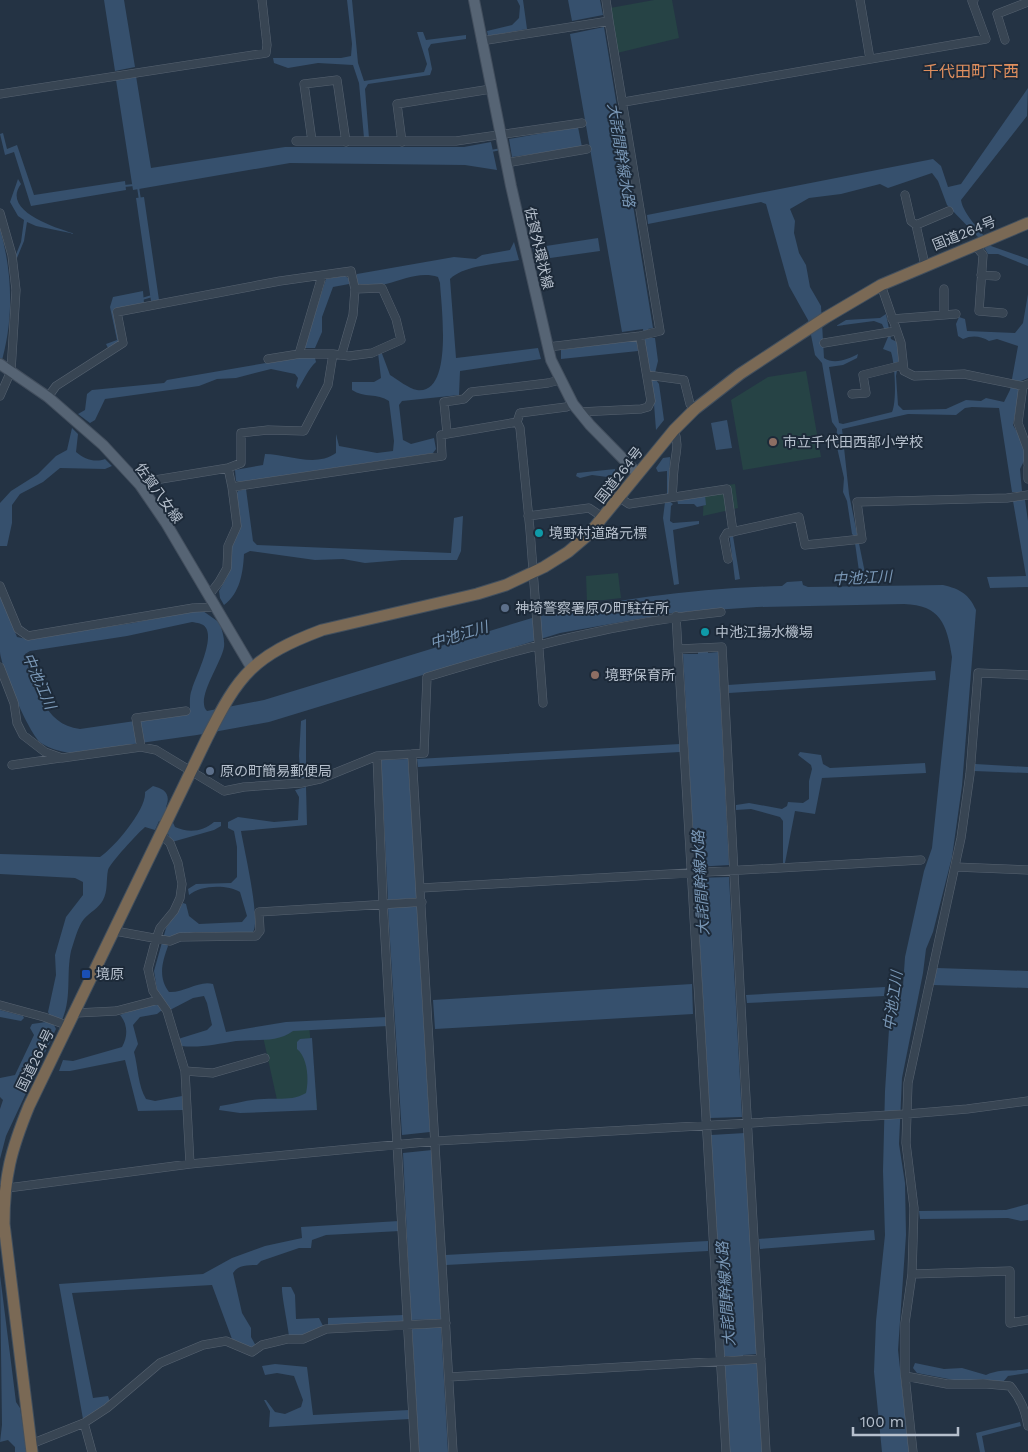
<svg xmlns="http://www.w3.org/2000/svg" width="1028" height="1452" font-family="'Work Sans','Noto Sans JP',sans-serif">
	<rect width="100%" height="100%" fill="#243344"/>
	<path fill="#264345" d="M654,0h18l7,38 -62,15 -7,-45z
		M806,371l15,86 -78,13 -12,-70 37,-23z
		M735,484l3,24 -35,8 1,-28z
		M618,573l3,25 -34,4 -1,-26z
		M309,1025l8,82 -38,2 -17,-77z"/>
	<path fill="#36506d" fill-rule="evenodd" d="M104,0h20l11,67 -20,4z
		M347,0h5l6,63 6,18 60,-9 3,-8 -10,-32h6l3,8 40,-5v4l-35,5 -3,5 4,20 -2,6 -62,9 -3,5 4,49h-5l-5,-55 -6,-18 -35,-2 -30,5 -14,-5 -1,-5h68l10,-2 1,-12z
		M517,0h6l4,29 -39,7 -1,-5 25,-6 7,-7 1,-12z
		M568,0h32l3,15 -31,6z
		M604,27l49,301 -5,1 2,9h5l3,23 -4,16 5,7 5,36 -8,10 -2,-26 -11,-75 -21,3 -52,-298z
		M136,76l15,92 134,-21h179l27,-5 6,28 -32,-5 -175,-2 -157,27 -17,-110z
		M1028,88l-1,28 -66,84c2,15 22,32 30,46l37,13v7l-30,-12h-10l-10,-17 -31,-32 -9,-24 -6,-8 -44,15 -8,-4 -39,10 -32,4 -19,11 5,12 -1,12 5,20 7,12 4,22 11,19 3,52c10,7 25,1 34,-4l-1,4 -14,7 -14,2 10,56 4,1 49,-12c5,-11 3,-48 -1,-60l-8,-3 5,-12 -6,-13 -8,-3 -38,5 10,-6 34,-2 6,-4 5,25 6,3 3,11 -4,23 2,29 5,5 43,-1 20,-9 15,1 5,-3 18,4 6,-12 8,-44 -21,-7 -8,2c-8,-5 -17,-6 -26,-2l-5,-3 -2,-12 3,-7 6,2 2,12 48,2 8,-10 5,-29v84l-7,3 -8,44 11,20v16l-4,8 2,22 -3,1 1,8h5l3,21v66l-38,1 -3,-11 39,-1 -13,-75 4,-1 -1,-8h-4l-13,-84 -27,-1 -7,1 -9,7 -48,-1 -66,15 7,65 17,84h-6l-6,-42 -2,-2 -5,-33 -4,-9 1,-14 -8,-35 1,-14 -5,-7 -10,-59 -7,-8 -7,-35 -19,-34 -23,-82 -5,-2 -113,22 -1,-9 286,-56 8,7 7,21 13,-3z
		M578,127l4,20 -70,10 -3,-18z
		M3,133l4,16 10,-4 17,50 91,-14 1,9 -95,16 -17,-54 -9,3 -5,-21z
		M18,179l3,5c-21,28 39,45 54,50l-39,-8 -9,-4 -3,19 -7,17 -2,-1 6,-15 3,-22 -6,-4 -8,-14z
		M144,197l15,103 -8,1 -15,-103z
		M0,229c13,45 14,93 0,138z
		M598,238l2,13 -64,9 -3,-12z
		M514,242l5,18c-21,4 -55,5 -69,19l6,79 82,-10 3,11 -81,12 -1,24 -57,6 -3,4 4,35 8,4 23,-6 2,11 -3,4 -193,29 -4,-1 -1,-11 28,-5 2,-11c23,0 50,14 71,-1v-19l3,12 38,7 16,-2 1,-10 -5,-40c-12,-8 -25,-3 -37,-11v-8h22l7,-4 -3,-25 3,-2 9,24c7,4 19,14 27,15 37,5 24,-86 23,-107l-2,-6c-18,-6 -35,3 -52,7 -9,2 -20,0 -29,0l-2,-6 2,-4 97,-17 22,2 6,-4 28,-5z
		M345,276l5,3 -1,5 -16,3 -11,30v15l-7,16h-11l22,-69z
		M143,291l1,12 -30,7 5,33 -11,5 -2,-4 11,-4 -7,-33 3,-10z
		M633,340l4,2 1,9 -77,8v-9z
		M307,356l8,2 1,4c-8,7 -12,18 -18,27l-2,-3 2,-8 -3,-4 -24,-5 -35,9 -19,1 -18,7 -94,13 -10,21 -5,3 -12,-9 7,-4 2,-16 5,-4 72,-7 3,-3z
		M727,420l5,28 -16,2 -5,-27z
		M72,428l6,6 -2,18c8,7 19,11 29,7l7,7 -7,3 -45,-1 -17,14 -23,12 -8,11v18l-5,23h-7v-43l11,-12 27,-17 18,-18 11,-6z
		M670,457l-1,38h-2v-24l-9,1 -2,-4 7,-10z
		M615,469v9l-23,-3 -12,3 -4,-2 1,-3z
		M246,489l7,52 4,4 194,8 3,-35 9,-2 -2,35 -4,9h-55l-37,3 -22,-4 -28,1 -65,-9 -6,3c-1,19 -4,39 -20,51l-4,-7 -1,-7 8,-14 4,-30 9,-21 -4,-31 2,-4z
		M705,495l1,10 -9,2 -3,-3h-16l-1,-5z
		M669,501l4,3 -2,2 -1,15 3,2 26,-2v3l-26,6 6,54 -5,1 -11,-67 2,-16z
		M733,536l7,43 -5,1 -5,-40v-3z
		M802,581l1,4 5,2 135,-2c17,4 26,9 33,25l-14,176 -10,71 -19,75 -7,17 -3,24 -21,105 -3,66 6,39 1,52 -8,115 11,102h-27l-8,-80 2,-51 9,-86 -2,-64 2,-80 4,-62 7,-27 7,-16 2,-29 19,-86 8,-23 20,-191c-5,-33 -12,-52 -48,-53l-147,3 -85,6 -112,20 -291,89 -72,13 -127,18c-11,-2 -20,-4 -29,-10 -12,-9 -40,-76 -41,-91 0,-19 0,-38 0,-58l17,43 10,2 106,-16 59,-12h11l17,12c2,8 5,16 4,24 -3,17 -29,52 -17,64l57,-11 268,-82c83,-19 165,-30 250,-32l5,-4zM192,622c5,1 11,1 14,6 8,13 -10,48 -14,61 -3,7 -2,16 -2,24l-110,16c-37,-4 -44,-45 -55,-75l5,-3 97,-15z
		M708,649v4l10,-1 11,213 -34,2 -12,-213h15v-4z
		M935,671l1,9 -207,13 -1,-8z
		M306,719v61l-5,1 -2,-25 2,-35z
		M680,744v8l-262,15 -1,-8z
		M800,752l21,3 2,9 7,4 95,-5 1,10 -104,5 -7,36 -20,-3 -10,52h-2v-42l-3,-4 -29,-8 -15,1v-5l13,-2 33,6 5,-3 1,-4 15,1 6,-4v-18l3,-12 -1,-4 -13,-10z
		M408,759l9,139 -29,2 -7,-140z
		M975,764l53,3v6l-54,-2z
		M153,786c12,3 18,8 13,21l9,20c13,6 28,5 39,-5h7v4l-7,4 -42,12 -10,-20 -3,-1 -4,9 -10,-3c-7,6 -35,36 -37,43 -2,10 0,21 -5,30 -4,8 -13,12 -19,19 -6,7 -10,23 -13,32 -5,23 1,47 -9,69l-5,1 -3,4 2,4 -50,107 -6,23v-50l3,-9 -3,-3v-19l15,-3 19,-40 -4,-7 2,-4 14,-2 4,-6 -2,-4 8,-37 -1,-20 11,-38 17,-22v-13l-8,-4 -75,-4v-20l100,3c14,-9 47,-48 45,-65z
		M306,787l1,38 -66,6c3,18 20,89 12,101h-58l-26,5 -3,6 2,3c-6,17 -10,31 1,46 15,1 30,-12 44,-8l13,48 60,-10 101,-5 1,9 -95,5c-16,12 -38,8 -57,10 -19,3 -35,7 -55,5l-3,-7 29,-9 5,-5 -5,-22 -3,-7 -11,2 -23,12 -13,-20 -3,-19 12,-43 17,-25 3,1 3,12 10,8 43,-2 5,-6 -7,-24c-13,-8 -40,-7 -51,3l-1,-6 8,-5 35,-1 6,-6v-30l-3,-16 -6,-3v-6l10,-5 36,5 24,-2 1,-23 -4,-7z
		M729,877l13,240 -32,1 -14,-240z
		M417,906l13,226 -28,3 -14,-227z
		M937,968l91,3v17l-95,-3z
		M692,984l1,30 -258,15 -2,-29z
		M885,987l-1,9 -137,7 -1,-8z
		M157,1004l5,6 -5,4 -17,3 -7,8 5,19 -4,8c4,15 4,34 12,47l9,2 27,-5 1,14 -45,1 -13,-51 -55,11h-11l4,-11 10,1 49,-14c6,-10 6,-23 -2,-32l26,-10z
		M0,1010l23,6 1,2 -3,3 -21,-4z
		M312,1038l5,72 -77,3 -21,-3 1,-4c14,-2 30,-7 44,-7 15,-1 28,2 42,-6 3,-13 2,-35 -9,-44v-7l3,-3z
		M745,1133l13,221 -15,1v9l14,-1 6,89h-34l-5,-87 15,-1v-8h-15l-13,-221z
		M432,1150l9,169 -30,1 -8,-167z
		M1028,1204v16l-7,1 -13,-3 -88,1 -1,-8 87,-1z
		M399,1221l1,10 -74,4 -14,5 -1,8h-12l-38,13 -4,4c-9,0 -19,0 -24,8l9,40 9,15v9l5,9 -5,3 -19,-10 -20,-54 -140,8 21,105 15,-2 2,6 -27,17 -24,-135 144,-10 29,-16 33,-12 37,-8 -1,-11z
		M874,1230l1,10 -115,9 -1,-10z
		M708,1241v10l-262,14 -1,-10z
		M0,1275l16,127 4,6 7,44h-12v-5l-7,-7 -8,2 2,-17z
		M282,1287h9l4,8 1,24 23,-1 4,8 -21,10h-13c-1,-10 -8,-44 -7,-49z
		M403,1315l1,6 -76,4v-7z
		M441,1327l7,125h-29l-7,-123z
		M915,1363l29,6 18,-1 24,7c14,-7 27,-3 42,-6v4l-20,3 -5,6 -20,-3 -24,2 -42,-8 -4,-5z
		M275,1364l32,3 6,48 96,-5 1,9 -141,8 1,-16 -6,-11h2l9,12 10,2 16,-7 2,-7 -9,-24 -17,-3 -12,2 -3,-9z
		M1020,1422l1,4 -39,10 3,16h-5l-4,-19z"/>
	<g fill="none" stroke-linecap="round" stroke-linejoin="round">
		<path stroke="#36506d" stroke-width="2" d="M491,151l10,-2
			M124,186l10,-1
			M138,187l2,13
			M142,299l10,-3"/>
		<g stroke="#576371" stroke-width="9">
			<path id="minor" d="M860,0l10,59
				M1005,40l-8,-26 31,-12
				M481,41l128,-20 -3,-21
				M0,94l266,-41 1,-8 -5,-45
				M624,102l362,-63 -14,-38 2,-1
				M296,141h160l126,-18
				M312,141l-8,-57 33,-4 9,62
				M402,142l-5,-38 94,-15
				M506,163l81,-14
				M905,195l6,26 5,4 9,40
				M0,213l12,42 4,35 -5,81 -11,25
				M916,225l33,-14
				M975,245l8,10 -4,56 24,2
				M981,275l15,1
				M881,285l20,58 3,28 10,5 50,-2 59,12 5,-2
				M944,315v-26
				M892,319l64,-5
				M824,343l72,-12
				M548,347l92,-11 20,-5 -51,-310
				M342,353l11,-38 2,-26
				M299,354l23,-78
				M268,359l31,-5h34
				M647,375l37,5 6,24 5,5
				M1023,386l-5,37 10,27v14
				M852,394l14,-1 -3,-18 40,-10
				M48,397l8,-11 67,-43 -6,-31 163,-31 71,-10 4,18 27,-1 14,31 5,21 -29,13 -23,3 -16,-2 -5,31 -24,46 -36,-1 -27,3v30l-13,5
				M579,412l62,-3 7,-2 3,-6 -11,-65
				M447,433l-3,-31 20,-3 7,-7 77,-9 12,-3
				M1028,467v12
				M140,485l9,-4 79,-13 4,19 210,-31 -1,-21 76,-13
				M672,497c1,-9 1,-19 2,-28 1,-15 6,-24 0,-39
				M620,498l9,6 98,-15 6,43
				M528,516l61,-8 15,10
				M728,559l-4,-21 3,-5 72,-16 6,28 57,-6 -5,-37 150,-4 21,-3
				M0,586l18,43 10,7 165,-28 23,-1
				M209,595l10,-13 8,-14 1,-22 9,-20 -5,-39
				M676,616l50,836
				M678,649l44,-2c13,268 29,537 44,805
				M0,667l14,36 3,20 6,12 22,17 17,6 79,-11 15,3 68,41 20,-4 57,-4 19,-4 57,-23 35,-2
				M543,703l-13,-173 -10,-102 -3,-6 3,-9 46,-6 7,-3
				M141,747l-5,-29 50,-7
				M377,756l6,148 32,548
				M12,765l48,-7
				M161,835l9,8 8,20 4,21 -2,14 -6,13 -14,17 -4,11 -8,30 5,22 14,20 18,60 5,93
				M955,867l73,3
				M421,888l500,-28
				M115,931l55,10 10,-4 76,-1 4,-5 -1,-19 163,-10
				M0,1005l44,12 25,9
				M76,1013l40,-2 42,-11
				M185,1071l28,2 52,-15
				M0,1189l190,-25 246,-23 471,-27 60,-5 61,-8
				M912,1274l98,-3v52l18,-3
				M905,1376l42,8h40l23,2c11,13 15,24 18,40
				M449,1377l312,-18
				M84,1423l8,29
				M31,1444l53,-21 23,-15 53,-45 43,-18 23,-4 26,11 10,-7 25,-6h16l23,-10 120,-6
				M453,1452l-41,-698 12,-1 3,-76c98,-30 192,-55 294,-65
				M913,1452l-8,-76v-53l7,-49 2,-66 -8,-65 2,-60 53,-245 9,-64 8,-101 50,2"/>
		</g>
		<g stroke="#424e5d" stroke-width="12">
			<path id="major" d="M474,0l37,186 40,174 22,44 17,21 48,49
				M0,364l48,33 55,48 37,40 26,38 85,144"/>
		</g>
		<g stroke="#43505e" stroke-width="13">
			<path id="highway" d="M32,1452l-28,-228c0,-48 7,-74 25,-118l178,-368c32,-64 46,-82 115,-108l155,-36 29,-9 38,-18 24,-15 20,-17 86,-105 21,-21 45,-35 85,-56 56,-33 147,-62"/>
		</g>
		<use href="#minor" stroke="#384553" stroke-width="8"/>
		<use href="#major" stroke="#566474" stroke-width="10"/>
		<use href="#highway" stroke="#7a6955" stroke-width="11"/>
	</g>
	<g fill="#8d6e63" stroke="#1d2a39" stroke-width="2">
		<circle cx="773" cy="442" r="5"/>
		<circle cx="595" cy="675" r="5"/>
	</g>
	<g fill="#0f9aa8" stroke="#1d2a39" stroke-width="2">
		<circle cx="539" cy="533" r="5"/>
		<circle cx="705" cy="632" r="5"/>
	</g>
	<g fill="#5c6f8a" stroke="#1d2a39" stroke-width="2">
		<circle cx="505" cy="608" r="5"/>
		<circle cx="210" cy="771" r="5"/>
	</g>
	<rect fill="#1a4fb4" stroke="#1d2a39" stroke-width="2" x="81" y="969" width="10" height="10" rx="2.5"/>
	<g text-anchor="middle" stroke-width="4" stroke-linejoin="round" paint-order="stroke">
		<g font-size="14" fill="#b6c0cd" stroke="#1d2a39">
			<text transform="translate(964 233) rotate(-22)" y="5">国道264号</text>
			<text transform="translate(539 248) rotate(77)" y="5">佐賀外環状線</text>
			<text transform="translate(619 475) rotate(-52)" y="5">国道264号</text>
			<text transform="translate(159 493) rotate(54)" y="5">佐賀八女線</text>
			<text transform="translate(35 1060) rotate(-64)" y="5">国道264号</text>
		</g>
		<g font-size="14" fill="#b6c0cd" stroke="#1d2a39" text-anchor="start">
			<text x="783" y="447">市立千代田西部小学校</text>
			<text x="549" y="538">境野村道路元標</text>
			<text x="515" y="613">神埼警察署原の町駐在所</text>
			<text x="715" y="637">中池江揚水機場</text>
			<text x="605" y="680">境野保育所</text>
			<text x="220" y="776">原の町簡易郵便局</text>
			<text x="96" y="979">境原</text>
		</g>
		<g font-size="15" font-style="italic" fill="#7a98b7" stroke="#1d2a39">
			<text transform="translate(621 155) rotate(81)" y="5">大詫間幹線水路</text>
			<text transform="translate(862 578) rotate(-3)" y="5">中池江川</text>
			<text transform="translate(459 635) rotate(-17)" y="5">中池江川</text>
			<text transform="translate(39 681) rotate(66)" y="5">中池江川</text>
			<text transform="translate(701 883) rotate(-93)" y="5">大詫間幹線水路</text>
			<text transform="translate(893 1001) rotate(-82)" y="5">中池江川</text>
			<text transform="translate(726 1294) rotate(-94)" y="5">大詫間幹線水路</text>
		</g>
		<g font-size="16" fill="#e08f5e" stroke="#1d2a39">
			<text x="971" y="77">千代田町下西</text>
		</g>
	</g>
	<path d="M853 1427v8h105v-8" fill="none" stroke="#b6c0cd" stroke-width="2.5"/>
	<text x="860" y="1427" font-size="15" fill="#b6c0cd" stroke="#1d2a39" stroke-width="4" paint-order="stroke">100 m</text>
</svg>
